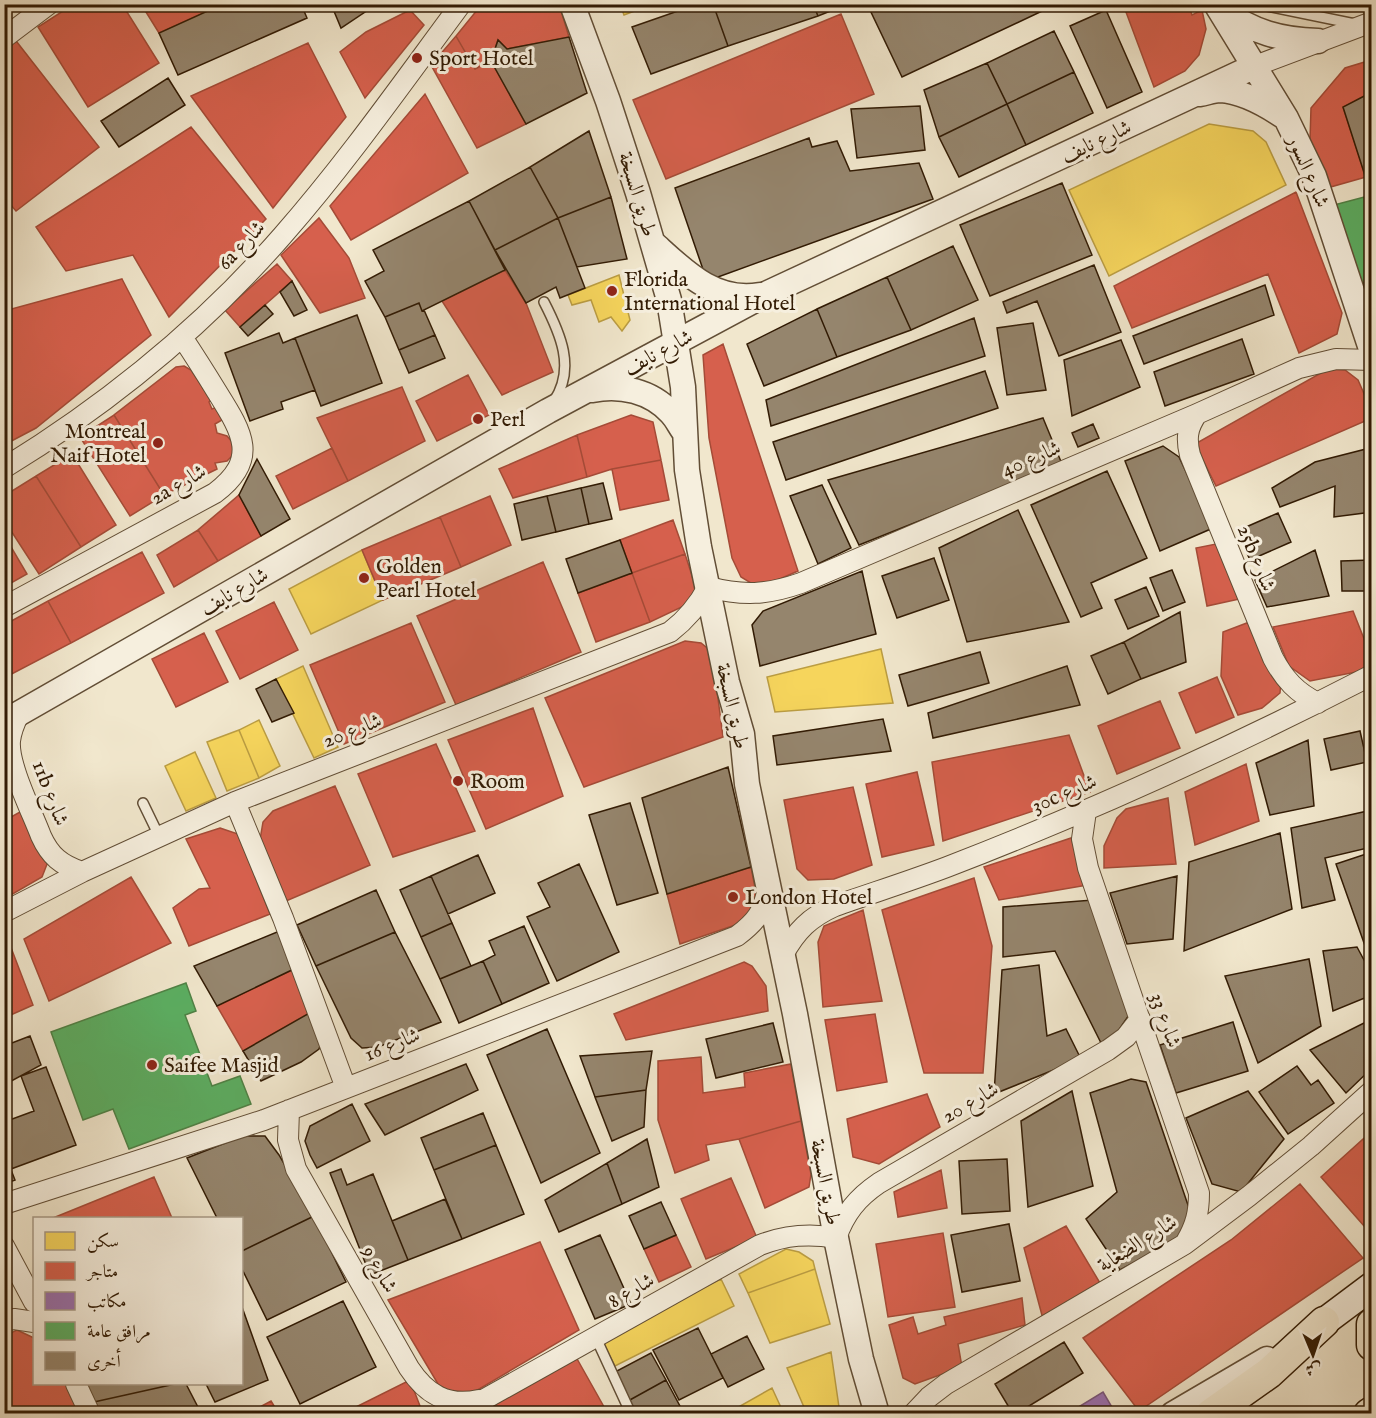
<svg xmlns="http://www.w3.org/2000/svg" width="1376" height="1418" font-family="'IM FELL English',Amiri,serif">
	<rect width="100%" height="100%" fill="#f1e7cd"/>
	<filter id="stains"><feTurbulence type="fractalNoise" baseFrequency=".00333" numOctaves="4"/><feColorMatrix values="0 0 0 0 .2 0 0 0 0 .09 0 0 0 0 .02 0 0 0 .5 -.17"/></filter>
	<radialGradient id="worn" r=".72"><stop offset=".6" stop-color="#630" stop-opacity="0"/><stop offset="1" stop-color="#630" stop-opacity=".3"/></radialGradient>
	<path fill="#f6d55c" stroke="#bb9d42" stroke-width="1.5" d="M620,4h33l-29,11z
		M1326,4h46v6l-32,-1z
		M1209,124l44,7 13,11 20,43 -177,91 -40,-86z
		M619,275l11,45 -8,11 -11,-14 -12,5 -8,-22 -19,5 -4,-10z
		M362,550l21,50 -72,34 -22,-45z
		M881,649l12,54 -118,9 -8,-35z
		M303,666l35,81 -24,11 -38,-79z
		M259,720l21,46 -21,12 -20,-48z
		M239,730l20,48 -32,13 -20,-49z
		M195,752l21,46 -30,13 -21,-45z
		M786,1249l13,3 14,9 2,8 -67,24 -9,-19z
		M815,1269l15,55 -60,19 -22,-50z
		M721,1279l13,27 -119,60 -14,-27z
		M831,1352l9,62h-33l-20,-46z
		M772,1388l12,26h-58z"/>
	<path fill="#d6604d" stroke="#a54b37" stroke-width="1.5" d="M74,4h48l37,59 -71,44 -50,-80z
		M141,4h58l5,9 -45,20z
		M482,4h77l10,33 -62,12 -9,-9 -7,21 -16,8 -19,-33z
		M1123,4h65l4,11 10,-5 4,19 -7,26 -14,16 -31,16z
		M410,10l14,15 -59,73 -25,-46 26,-20z
		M841,14l33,80 -208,85 -33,-79z
		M456,36l19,33 16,-8 35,63 -49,24 -46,-83z
		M13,37l86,110 -83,64 -12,-14v-154z
		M308,43l38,74 -73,91 -82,-112z
		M1371,60l1,32 -29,15 23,70 -39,11 -17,-48 1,-32 34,-40z
		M425,94l43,79 -117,67 -21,-34z
		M191,127l75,92 -97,98 -36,-62 -67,16 -30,-44z
		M1296,192l46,121 -5,21 -38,19 -31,-79 -136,54 -18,-42z
		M319,218l30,40 16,40 -45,15 -39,-58z
		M277,264l15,17 -52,46 -15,-17z
		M505,270l21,33 27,69 -51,23 -60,-94z
		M122,279l29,56 -115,93 -32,17v-134z
		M723,344l75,227 -39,17 -18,-11 -9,-19 -23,-120 -6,-83z
		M184,366l7,4 12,18 8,-2 6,9 -8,7 3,7 12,-5 5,12 -14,8 2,9 10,3 6,7 1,11 -7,7 -12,2 2,6 -53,26 -50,-80 62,-48z
		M1328,369l17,1 13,10 14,32v6l-156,68 -21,-42z
		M468,375l21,40 -52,26 -21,-40z
		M402,387l23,54 -77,40 -31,-63z
		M114,415l50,80 -34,21 -50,-79z
		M631,415l22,7 8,38 -49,9 -25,8 -10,-42z
		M577,435l10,42 -74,21 -14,-29z
		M332,448l16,33 -55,28 -17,-33z
		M72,454l44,71 -35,22 -45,-71z
		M661,460l8,40 -49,10 -8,-41z
		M36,476l45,71 -42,27 -35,-54v-24z
		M239,495l22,41 -43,25 -20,-31z
		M490,496l21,49 -50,22 -21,-50z
		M440,517l21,50 -78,33 -21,-50z
		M673,520l12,34 -53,19 -12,-33z
		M198,530l20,31 -44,26 -17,-32z
		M4,535l23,39 -23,13z
		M1221,543l23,55 -37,8 -11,-58z
		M142,552l22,41 -93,50 -23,-42z
		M685,554l11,34 -10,17 -36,17 -18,-49z
		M543,562l38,90 -125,53 -39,-89z
		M632,573l18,49 -54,20 -18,-49z
		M48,601l23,42 -67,35v-53z
		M274,602l24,48 -58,29 -24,-48z
		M1353,611l19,48v10l-62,12 -21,-15 -16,-39z
		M1252,621l29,58 -1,14 -18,15 -24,7 -17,-39 2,-44z
		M411,623l34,79 -101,42 -34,-79z
		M204,633l24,49 -52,25 -24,-48z
		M685,641l16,2 11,9 11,85 -139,50 -39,-89z
		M1217,677l17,40 -38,16 -17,-40z
		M1160,701l20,47 -63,26 -19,-48z
		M533,708l30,88 -77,33 -38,-89z
		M1069,735l21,57 -147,49 -11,-79z
		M436,744l39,87 -82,26 -35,-83z
		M1246,764l13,57 -64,24 -10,-53z
		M917,772l17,73 -52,12 -16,-73z
		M4,774l9,13 -9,5z
		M335,786l35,79 -84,36 -26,-61 3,-18 10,-11z
		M853,787l19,78 -38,14 -26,1 -11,-11 -13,-69z
		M1168,798l8,66 -72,4v-22l13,-28 9,-9z
		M27,808l22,51 -7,18 -38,22v-78z
		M220,828l18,6 32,80 -81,32 -16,-38 26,-19 11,-1 -24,-49z
		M1071,838l17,47 -89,15 -15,-33z
		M751,867l5,26 -3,20 -12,10 -61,21 -13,-50z
		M131,877l40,66 -122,58 -25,-62z
		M974,878l18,68 -9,127h-59l-42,-163z
		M863,910l19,91 -59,6 -5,-65 6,-16z
		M10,945l23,60 -29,13v-71z
		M744,962l8,4 14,20 2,25 -142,29 -12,-26z
		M296,968l17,43 -70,40 -26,-45z
		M875,1014l12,68 -50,9 -12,-71z
		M701,1057l2,36 42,-6 -1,-14 47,-9 10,57 -62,18 -33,6 3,15 -34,13 -17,-53v-59z
		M927,1094l13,33 -61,37 -26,-7 -6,-38z
		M801,1121l10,53 -2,13 -44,21 -26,-69z
		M1372,1131v104l-51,-58z
		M941,1170l6,38 -49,9 -4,-25z
		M154,1177l18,41h-119z
		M731,1178l26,60 -51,21 -25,-60z
		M1300,1184l63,74 -224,153 -56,-73 148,-98z
		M1066,1226l34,57 -57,36 -19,-71z
		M943,1233l12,74 -67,10 -12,-73z
		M676,1235l15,32 -32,15 -15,-33z
		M540,1242l39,88 -110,65 -13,3 -18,-14 -50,-84z
		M4,1262l7,12 -2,21 -5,5z
		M1022,1298l3,27 -67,19 4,23 -47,17 -12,-6 -14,-53 24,-8 5,17 28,-9 -2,-8z
		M17,1330l17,8v46h33l15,30h-78v-78z
		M576,1357l32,57h-132z
		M410,1380l10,26 -2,8h-76z
		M271,1401l8,13h-32z"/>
	<path fill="#9970ab" stroke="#7a5679" stroke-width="1.5" d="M1103,1392l13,22h-49z"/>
	<path fill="#5aae61" stroke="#4e8245" stroke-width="1.5" d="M1372,195v86l-18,4 -20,-80z
		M186,983l10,28 -11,4 27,71 28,-10 11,28 -122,45 -16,-40 -30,11 -32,-88z"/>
	<path fill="#95856d" stroke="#321b04" stroke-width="1.5" d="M223,4h78l6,14 -129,57 -19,-42z
		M331,4h46l-36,24z
		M698,4h15l15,42 -77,28 -19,-47z
		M713,4h100l5,12 -90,30z
		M813,4h35l-30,12z
		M882,4h175l-155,73 -32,-67z
		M1106,10l36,82 -35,16 -37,-82z
		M1054,31l20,41 -67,32 -20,-41z
		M569,37l18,56 -61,31 -35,-63 7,-21 9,9z
		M987,63l20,41 -68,33 -15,-47z
		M1074,72l19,41 -67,32 -19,-41z
		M168,78l17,27 -66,42 -18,-26z
		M1372,92v92l-4,1 -25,-78z
		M1007,104l19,41 -67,32 -20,-40z
		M920,106l5,44 -68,8 -6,-49z
		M589,131l22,66 -53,21 -28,-51z
		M809,138l3,9 25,-6 13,30 69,-8 14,36 -226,82 -32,-93z
		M530,167l28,51 -63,32 -26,-49z
		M1062,183l30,72 -102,41 -30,-71z
		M611,197l16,62 -50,8 -19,-49z
		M469,201l36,69 -83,41 -3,-8 -34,14 -20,-36 19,-10 -11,-21z
		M558,218l27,70 -25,10 -4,-11 -30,16 -31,-53z
		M953,246l25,54 -67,30 -24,-53z
		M1094,265l27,67 -62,24 -22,-55 -30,12 -4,-11z
		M887,277l24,53 -74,27 -20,-48z
		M292,281l15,29 -13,6 -14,-24z
		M1265,285l9,30 -130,49 -11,-28z
		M419,303l3,8 2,-1 11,25 -36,15 -14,-33z
		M265,305l8,9 -25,22 -8,-9z
		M817,309l20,48 -73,29 -17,-42z
		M357,315l25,68 -61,23 -26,-68z
		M974,318l11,38 -214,70 -5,-26z
		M1033,323l13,67 -39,5 -10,-67z
		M279,333l4,10 12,-5 20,52 -34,12 2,7 -33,12 -25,-68z
		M435,335l10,23 -36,15 -10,-23z
		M1242,339l12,35 -89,32 -11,-34z
		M1121,340l19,47 -68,29 -8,-56z
		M985,371l13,37 -212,72 -13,-38z
		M1043,418l19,46 -203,81 -31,-65z
		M1093,424l6,14 -21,9 -6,-14z
		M1163,446l16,11 34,71 -53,23 -35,-90z
		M1366,449l6,63 -38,5 1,-31 -55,21 -8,-19 43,-26z
		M257,459l33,60 -29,17 -22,-41z
		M1107,471l40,87 -56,25 11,25 -21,9 -50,-112z
		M603,483l9,36 -23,5 -8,-36z
		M822,485l29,63 -33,16 -28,-68z
		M581,488l8,36 -33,8 -9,-36z
		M547,496l9,36 -34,8 -8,-36z
		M1018,510l51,112 -102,20 -28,-94z
		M1278,513l13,29 -41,18 -13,-29z
		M620,540l12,33 -54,20 -12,-34z
		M1315,550l14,46 -62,11 -12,-27z
		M934,558l15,42 -52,18 -15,-42z
		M1371,560v31h-29l-1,-30z
		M1172,570l13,32 -22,9 -13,-33z
		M862,571l14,63 -116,32 -8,-41 11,-14z
		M1146,587l13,29 -31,13 -13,-29z
		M1180,612l6,50 -45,17 -17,-37z
		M1124,642l17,37 -33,15 -17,-38z
		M980,652l9,31 -81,23 -9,-31z
		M1067,666l13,39 -147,33 -5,-25z
		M276,679l18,34 -22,9 -16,-33z
		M883,719l8,32 -114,14 -4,-29z
		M1360,731l7,31 -36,8 -7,-31z
		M1308,740l6,66 -44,9 -14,-52z
		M728,767l23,100 -84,27 -25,-96z
		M630,803l28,90 -41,12 -28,-90z
		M1372,810v37l-47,11 10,42 -33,8 -11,-80z
		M1280,833l12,76 -108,42 5,-89z
		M1372,852v104l-3,1 -33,-93z
		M478,855l17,38 -47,21 -17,-38z
		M579,864l40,88 -62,29 -30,-64 23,-10 -12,-24z
		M431,876l21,47 -31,14 -21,-47z
		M1177,876l-4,63 -46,5 -17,-51z
		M376,890l19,42 -79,34 -19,-41z
		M1093,900l36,115 -15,22 -12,8 -47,-94 -52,6v-50z
		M452,923l19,43 -31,13 -19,-42z
		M524,926l25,57 -47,21 -19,-43 12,-6 -6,-14z
		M282,930l14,38 -79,38 -23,-40z
		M395,932l46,90 -63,25 -16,1 -11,-10 -35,-72z
		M1357,947l15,28v20l-39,16 -10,-60z
		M1309,959l12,67 -63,37 -33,-87z
		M483,961l19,43 -43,19 -19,-44z
		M1039,965l8,71 19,-7 15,30 -87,35 8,-124z
		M313,1011l10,26 -4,12 -18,13 -40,19 -18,-30z
		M1372,1019v49l-26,25 -36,-43z
		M1233,1022l15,49 -72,22 -16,-48z
		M773,1023l10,39 -67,16 -10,-39z
		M547,1029l53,124 -59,30 -54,-128z
		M30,1036l11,29 -37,20v-39z
		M652,1051l-6,39 -51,7 -15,-41z
		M466,1064l12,26 -93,45 -20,-31z
		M1297,1066l14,19 7,-5 16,23 -46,31 -29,-42z
		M46,1067l30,78 -65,24 -7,-17v-30l30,-11 -13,-35z
		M1131,1079l15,3 43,126 -6,29 -63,33 -34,-51 31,-27 -27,-99z
		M646,1090l-2,37 -32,14 -17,-44z
		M1072,1091l21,95 -65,21 -7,-86z
		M1248,1091l36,48 -43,53 -29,-8 -26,-66z
		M352,1104l18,37 -53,27 -7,-13 -5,-14 5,-15z
		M483,1113l13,32 -62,25 -13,-32z
		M243,1136h22l14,19 35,61 -72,35v-33h-25l-30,-60z
		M647,1139l12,48 -37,17 -15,-41z
		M496,1145l28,69 -62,25 -28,-69z
		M4,1152l11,28 -11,4z
		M1007,1159l3,52 -48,3 -3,-53z
		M607,1163l15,41 -63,28 -14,-32z
		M341,1169l6,16 26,-11 35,86 -38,15 -40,-102z
		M445,1199l17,40 -54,21 -16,-39z
		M661,1202l15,33 -32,14 -15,-33z
		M314,1216l32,66 -79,38 -25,-51v-18z
		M1009,1224l11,57 -58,11 -11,-57z
		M600,1235l31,69 -36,15 -30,-69z
		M343,1301l33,66 -76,37 -33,-67z
		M242,1307l26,73 -53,22 -9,-18h36z
		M698,1328l25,50 -44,22 -26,-50z
		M747,1336l17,33 -36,18 -17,-33z
		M1064,1342l19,31 -67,41h-3l-18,-30z
		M651,1353l15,27 -38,21 -15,-28z
		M666,1380l15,28 -11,6h-35l-7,-13z
		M84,1384h91l-81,18z
		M175,1384h11l15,29 -100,1 -7,-12z"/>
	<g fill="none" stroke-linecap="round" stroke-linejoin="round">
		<g stroke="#624e36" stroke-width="12">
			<path id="service" d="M1257,4l98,20
				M544,302c16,31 32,66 10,99
				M143,803l16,33
				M596,1338l35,76"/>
		</g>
		<g stroke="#624e36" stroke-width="22">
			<path id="minor" d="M4,38l45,-34
				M1255,66l117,-44
				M1197,414c-10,14 -11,25 -7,41l83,203c11,21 24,35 45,45
				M4,468c104,-64 199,-141 279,-233 64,-73 120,-153 178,-231
				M4,607l211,-114c45,-34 27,-61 2,-101 -11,-18 -23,-37 -35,-55
				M19,714c-4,8 -8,17 -9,27 -2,24 22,71 31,95 9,20 20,29 41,36
				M235,802l48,116 63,170
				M1086,811l-4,28 6,29 111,325c0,19 -3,32 -13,49
				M4,912l78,-40 153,-70 435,-170c17,-13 28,-26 38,-45 35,9 59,8 93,-4l396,-169 102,-46 37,-9 36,1
				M783,955c13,-24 27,-38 52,-49 37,-13 75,-25 112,-39 145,-56 287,-121 425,-192
				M289,1110l-1,30 8,29 113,199c17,26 38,39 70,32
				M4,1204l260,-84 473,-184c20,-15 26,-24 31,-48
				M4,1246l30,56
				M4,1321l10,-2 20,3
				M76,1384l14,30
				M458,1414l302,-169c26,-10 49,-12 76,-7 9,-25 21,-40 43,-55l229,-133 18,-13 14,-18
				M913,1414l16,-17 17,-13 239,-140 64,-48 62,-50 61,-55"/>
		</g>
		<g stroke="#624e36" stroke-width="27">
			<path id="tertiary" d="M572,4l36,97 30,92 31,107 14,87 4,83 12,77 28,135 15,52 5,50 48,230 41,224 25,121 16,55
				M1216,4l70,114 28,58 58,176
				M1223,10c28,22 59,30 95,31
				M1200,94c6,-1 14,-4 20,-4 22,1 45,14 63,26
				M653,243c31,28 61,60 107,52
				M592,390c28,-6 59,1 79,23 6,6 9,14 14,20
				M4,722l544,-311 220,-118 487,-227
				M1173,1414l94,-55"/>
		</g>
		<g stroke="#321b04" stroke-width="30">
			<path id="secondary" d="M1324,1322l48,-36"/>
		</g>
		<g stroke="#321b04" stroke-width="33">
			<path id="primary" d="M1372,1324v21
				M1211,1414l58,-41 55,-51
				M1369,1414l3,-2"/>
		</g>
		<use href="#service" stroke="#f6efde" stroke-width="9"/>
		<use href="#minor" stroke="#f6efde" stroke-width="20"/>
		<use href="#tertiary" stroke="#f6efde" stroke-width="24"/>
		<use href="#secondary" stroke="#f6efde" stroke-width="27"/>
		<use href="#primary" stroke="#f1e7cd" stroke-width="30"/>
	</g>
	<g fill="#8f2418" stroke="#f6efde" stroke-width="2">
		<circle cx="417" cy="58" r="6"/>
		<circle cx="612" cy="291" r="6"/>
		<circle cx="478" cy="419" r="6"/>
		<circle cx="158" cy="443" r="6"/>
		<circle cx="364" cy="578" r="6"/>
		<circle cx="458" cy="781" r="6"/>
		<circle cx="733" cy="897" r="6"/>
		<circle cx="152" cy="1065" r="6"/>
	</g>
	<g text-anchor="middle" stroke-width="6" stroke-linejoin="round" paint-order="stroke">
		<g font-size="21" fill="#321b04" stroke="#f6efde" text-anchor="start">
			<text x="429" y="65">Sport Hotel</text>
			<text x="624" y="286">Florida<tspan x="624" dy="24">International Hotel</tspan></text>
			<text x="490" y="426">Perl</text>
			<text x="146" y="438" text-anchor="end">Montreal<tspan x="146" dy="24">Naif Hotel</tspan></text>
			<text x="376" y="573">Golden<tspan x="376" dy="24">Pearl Hotel</tspan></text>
			<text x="470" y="788">Room</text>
			<text x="745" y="904">London Hotel</text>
			<text x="164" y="1072">Saifee Masjid</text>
		</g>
		<g font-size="21" fill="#321b04" stroke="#f6efde">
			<text transform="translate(1096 141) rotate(-25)" y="7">شارع نايف</text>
			<text transform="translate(1309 171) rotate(67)" y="7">شارع السور</text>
			<text transform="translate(638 194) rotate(73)" y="7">طريق السبخة</text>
			<text transform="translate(241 245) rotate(-47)" y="7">6a شارع</text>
			<text transform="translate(658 352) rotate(-28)" y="7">شارع نايف</text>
			<text transform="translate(1031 458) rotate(-23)" y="7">شارع 40</text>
			<text transform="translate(178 484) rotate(-30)" y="7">2a شارع</text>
			<text transform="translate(1257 558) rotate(68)" y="7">25b شارع</text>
			<text transform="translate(234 591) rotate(-30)" y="7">شارع نايف</text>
			<text transform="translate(733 706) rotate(77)" y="7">طريق السبخة</text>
			<text transform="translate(352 730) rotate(-21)" y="7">شارع 20</text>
			<text transform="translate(51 793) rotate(69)" y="7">11b شارع</text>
			<text transform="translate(1064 793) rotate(-23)" y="7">30c شارع</text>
			<text transform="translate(1166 1020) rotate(71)" y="7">شارع 33</text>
			<text transform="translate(392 1044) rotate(-22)" y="7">شارع 16</text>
			<text transform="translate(970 1102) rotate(-30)" y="7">شارع 20</text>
			<text transform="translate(826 1182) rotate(79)" y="7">طريق السبخة</text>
			<text transform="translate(1137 1243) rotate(-32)" y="7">شارع الضغاية</text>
			<text transform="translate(380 1269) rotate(60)" y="7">شارع 9</text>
			<text transform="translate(631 1290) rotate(-30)" y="7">شارع 8</text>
		</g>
	</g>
	<rect width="1376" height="1418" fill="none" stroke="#f1e7cd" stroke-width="24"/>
	<rect x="6" y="6" width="1364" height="1406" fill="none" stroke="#321b04" stroke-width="3"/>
	<rect x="12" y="12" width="1352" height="1394" fill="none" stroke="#321b04" stroke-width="1.5"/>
	<rect x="33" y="1217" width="210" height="168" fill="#f6efde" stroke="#a89a87" stroke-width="1.5"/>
	<rect x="45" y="1232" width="30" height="18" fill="#f6d55c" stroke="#a89a87" stroke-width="1.5"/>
	<text x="87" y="1247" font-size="18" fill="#321b04">سكن</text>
	<rect x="45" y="1262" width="30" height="18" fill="#d6604d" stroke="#a89a87" stroke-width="1.5"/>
	<text x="87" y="1277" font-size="18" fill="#321b04">متاجر</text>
	<rect x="45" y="1292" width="30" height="18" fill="#9970ab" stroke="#a89a87" stroke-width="1.5"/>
	<text x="87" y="1307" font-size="18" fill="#321b04">مكاتب</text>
	<rect x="45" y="1322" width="30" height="18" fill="#5aae61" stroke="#a89a87" stroke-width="1.5"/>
	<text x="87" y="1337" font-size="18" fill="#321b04">مرافق عامة</text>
	<rect x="45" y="1352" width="30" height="18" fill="#95856d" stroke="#a89a87" stroke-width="1.5"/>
	<text x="87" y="1367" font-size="18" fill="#321b04">أخرى</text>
	<g transform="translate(1313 1355) rotate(178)" stroke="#f6efde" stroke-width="4.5" paint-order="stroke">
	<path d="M0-4.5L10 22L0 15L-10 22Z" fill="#321b04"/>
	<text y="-9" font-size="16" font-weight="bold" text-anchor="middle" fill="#321b04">ش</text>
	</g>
	<rect width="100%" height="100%" filter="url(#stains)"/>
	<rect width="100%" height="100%" fill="url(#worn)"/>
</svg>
